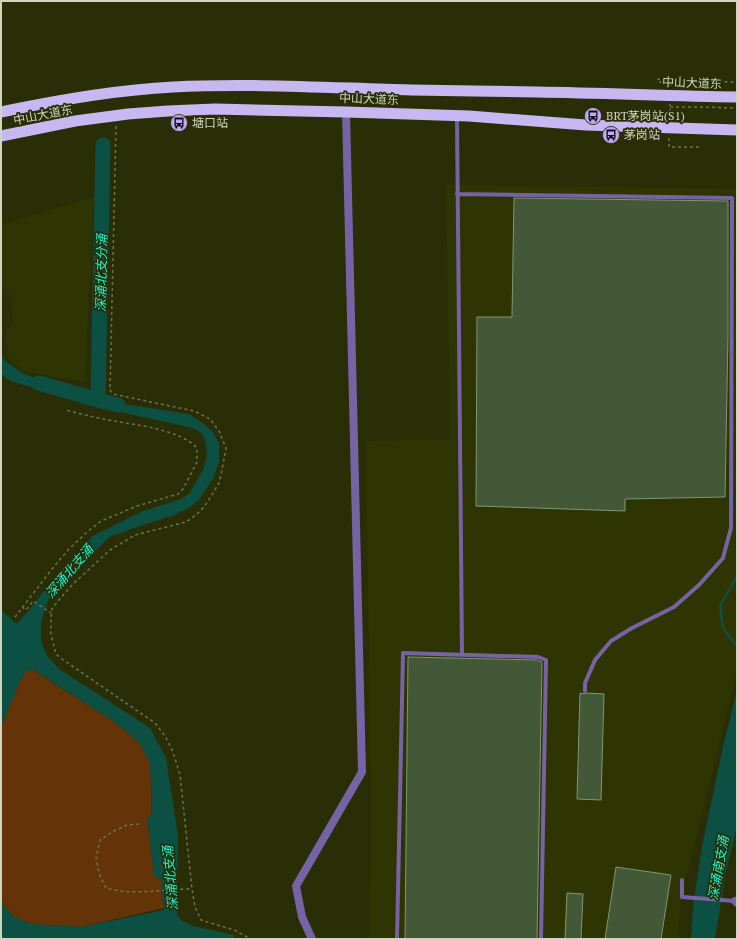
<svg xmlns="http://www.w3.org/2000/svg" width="738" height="940" font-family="'PT Serif','Noto Sans SC',serif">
	<rect width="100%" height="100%" fill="#2a2e07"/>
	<path fill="#2f3403" d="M446,185l291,4v481l-57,235 -1,34h-310l2,-105 -5,-393 84,-2z
		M94,197l-9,185 -62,-11 -15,-13 -2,-26 7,-10 -2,-24 -10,-14v-63l4,2z"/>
	<path fill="#643408" d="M26,670h8l13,9 66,42 26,21 11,20 2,54 -5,1 7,58 7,5 3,28 -83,19 -50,-3 -17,-7 -11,-12 -2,-8v-170l18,-44z"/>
	<path fill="#0c5043" d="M1,354l3,6 18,13 57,24 110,17 12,8 11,9 7,12v18l-5,16 -15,23 -9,7 -13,7 -43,14 -25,9 -61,63 -7,22v20l7,15 11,12 91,59 16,30 12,78 -1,78 5,7 11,5 41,9v4h-233v-42l2,8 11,12 17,7 50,3 83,-17 -3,-30 -7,-5 -7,-58 5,-1 -2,-53 -11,-21 -26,-21 -79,-51 -8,1 -7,12 -18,44v-117l16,14 9,-10 29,-37 38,-41 48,-24 40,-13 8,-5 14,-24 4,-15 -1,-11 -3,-10 -10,-6 -86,-19 -97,-28 -9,-7z
		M737,691v135l-11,45 -11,68h-24l2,-31 9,-62 21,-99z"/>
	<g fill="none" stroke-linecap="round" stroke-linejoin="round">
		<path stroke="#0c5043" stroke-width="2.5" d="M737,576l-17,30 3,22 14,18"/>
		<path stroke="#0c5043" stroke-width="15" d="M39,383l59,17 20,5
			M98,400l5,-255"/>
	</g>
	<path fill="#425837" stroke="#7f9774" d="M514,198l214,3v134l-3,162 -100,2v12l-149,-5 1,-189h35z
		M408,657l129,3 5,2 -5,277h-132z
		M580,693l5,1 2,-1 17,1 -3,106 -24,-1z
		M616,867l55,8 -10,64h-56z
		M567,893l16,1 -2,45h-16z"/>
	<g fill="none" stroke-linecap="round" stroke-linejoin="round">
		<path stroke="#6c7151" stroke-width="1.5" stroke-dasharray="3 3" stroke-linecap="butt" d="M671,86v-7h-13v3h11l5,-2 60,2 3,1
			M670,107h32l35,1
			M670,118v-14
			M116,126l-6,264 3,4 81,17 16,8 9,12 7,17 -4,22 -3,13 -9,15 -6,9 -8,8 -10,7 -51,13 -25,15 -37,34 -15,17 -6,8 -1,9v17l5,19 6,5 93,64 10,13 8,16 7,23 12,114 3,18 6,13 33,10 17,9
			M669,138v9h30
			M22,607l4,3 7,-9 18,12
			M15,617l41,-53 13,-15 18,-17 14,-11 36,-15 41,-12 5,-5 14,-27v-14c-17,-18 -59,-23 -83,-27 -17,-3 -33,-7 -49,-11
			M139,824l-12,1 -13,6 -14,9 -4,19 4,17 6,12c28,8 57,1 86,1"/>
		<path stroke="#7663a5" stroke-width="4" d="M457,117l5,537
			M457,194l275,4 -1,330 -8,30 -24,27 -25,22 -42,21 -21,13 -16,19 -10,23v8
			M682,880v17l53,4
			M397,939l6,-286 135,4 8,3 -5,279"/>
		<path stroke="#7663a5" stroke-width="8" d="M735,901l2,2
			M312,939l-10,-22 -6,-31 66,-114 -16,-660"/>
		<path stroke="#c8b8f2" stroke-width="11" d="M1,112c57,-12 114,-22 172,-25 79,-4 158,1 238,3 42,1 84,1 126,2 67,1 133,4 200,5
			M1,136l74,-15 53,-7 40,-3 47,-2 131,3 123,4 117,9 151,5"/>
	</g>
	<defs>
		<g id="bus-disc" transform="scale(0.9)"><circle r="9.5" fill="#bda9f5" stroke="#2a2e07"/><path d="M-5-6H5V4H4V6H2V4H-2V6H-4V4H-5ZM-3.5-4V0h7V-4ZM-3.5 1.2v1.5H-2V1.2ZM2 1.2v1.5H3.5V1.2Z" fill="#111"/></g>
	</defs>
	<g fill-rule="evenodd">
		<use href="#bus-disc" x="593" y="116"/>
		<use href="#bus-disc" x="179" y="123"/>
		<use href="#bus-disc" x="611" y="135"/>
	</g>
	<g text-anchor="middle" stroke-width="3.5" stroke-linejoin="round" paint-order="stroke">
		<g font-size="12" fill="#d0d5bf" stroke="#2a2e07">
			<text transform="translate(692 83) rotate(2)" y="4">中山大道东</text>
			<text transform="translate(369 99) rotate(2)" y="4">中山大道东</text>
			<text transform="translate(43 115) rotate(-11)" y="4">中山大道东</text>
		</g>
		<g font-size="12" fill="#d0d5bf" stroke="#2a2e07" text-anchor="start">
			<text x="606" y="120">BRT茅岗站(S1)</text>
			<text x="192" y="127">塘口站</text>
			<text x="624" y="139">茅岗站</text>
		</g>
		<g font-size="13" font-style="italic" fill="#15f3ce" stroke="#2a2e07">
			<text transform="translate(101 273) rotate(-89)" y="5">深涌北支分涌</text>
			<text transform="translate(69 571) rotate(-49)" y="5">深涌北支涌</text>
			<text transform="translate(718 868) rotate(-80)" y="5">深涌南支涌</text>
			<text transform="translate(170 878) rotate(-95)" y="5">深涌北支涌</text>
		</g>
	</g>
	<rect width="738" height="940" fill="none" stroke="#d0d5bf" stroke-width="4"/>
</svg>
